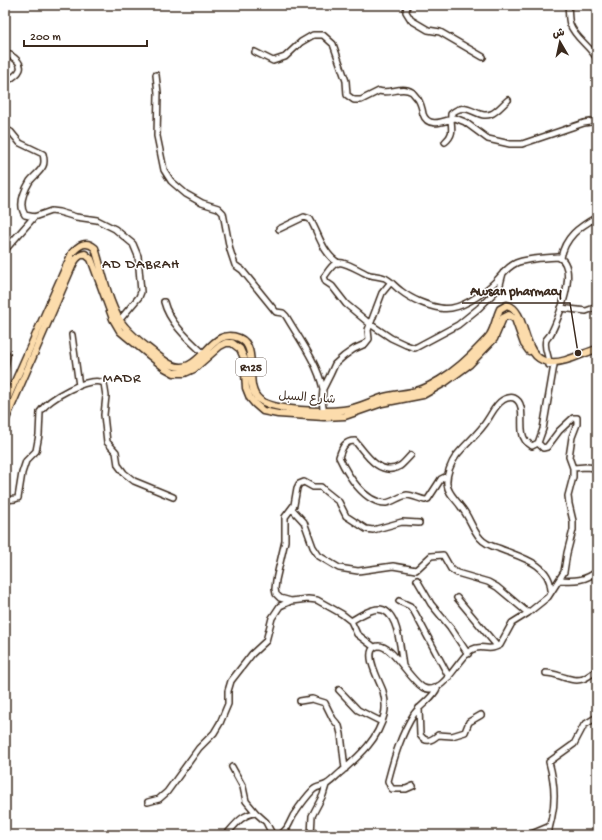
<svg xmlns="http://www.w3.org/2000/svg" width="602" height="840" font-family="'Gochi Hand','Playpen Sans Arabic',sans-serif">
	<rect width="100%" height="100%" fill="#fff"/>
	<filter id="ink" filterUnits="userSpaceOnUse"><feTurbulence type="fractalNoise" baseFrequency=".025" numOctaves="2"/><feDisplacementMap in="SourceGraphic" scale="8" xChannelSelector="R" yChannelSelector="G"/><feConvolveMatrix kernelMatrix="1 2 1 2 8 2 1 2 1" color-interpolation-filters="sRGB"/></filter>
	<g filter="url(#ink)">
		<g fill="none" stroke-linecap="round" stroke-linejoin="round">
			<g stroke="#3b2a1e" stroke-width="8">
				<path id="minor" d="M407,5l-1,7 5,8 17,10 12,2 43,25
					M568,5c1,6 0,13 2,19 5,14 20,22 27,35
					M255,52l18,9 12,-4 16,-15 12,-7h10l10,9 13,37 1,14 7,5h7l18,-9c11,4 22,-6 33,1 2,2 4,5 6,7 3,5 4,9 5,15 5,15 21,7 32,4l10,4 23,17 22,5h12l62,-21 13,-2
					M156,75l2,18 -1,43 7,34 7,11 15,13 16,9 16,5 5,5 7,37 5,15 7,5 34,42 7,1 3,3c14,24 31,46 37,73
					M5,82c15,-8 23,-16 5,-27
					M5,129l6,3 9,11 23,11c1,4 2,8 0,12 -3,6 -9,10 -13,15 -6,10 -12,24 -5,34l9,2 17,-6 8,1 17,5 21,3 18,9 18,15 5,12 3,36 -2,5 -21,25
					M445,142c11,-9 5,-16 6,-28 16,-15 26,6 40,0 6,-2 12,-10 17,-14
					M279,229l25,-12 6,2c9,15 12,33 28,44
					M5,250l29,-33
					M561,258c4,-21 18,-31 36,-41
					M503,273l-4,15 -20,20 -21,17 -43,23 -9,-3 -15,-7 -21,-14 -24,-20 -14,-18 -6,-4 -2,-5c3,-4 7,-11 12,-14 7,-3 24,8 31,11 5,2 12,2 18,4 6,3 10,9 16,13 10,8 26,15 39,17 19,4 43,-14 56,-27 6,-6 11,-14 20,-18 12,-5 29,-5 42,-6 22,9 0,64 -8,78 -1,1 -4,5 -4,5 -3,8 4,17 3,25
					M164,302c5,20 24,37 39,51
					M561,308l25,3 11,-4
					M72,335l7,51
					M5,351l2,4 -2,14
					M324,414l-2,-13 1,-12 7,-14 5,-11 9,-8 10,-7 11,-5 4,-5 -1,-9 14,-37 9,-11
					M411,455c-4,4 -7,8 -11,11 -20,12 -35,-13 -45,-25 -11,0 -13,7 -16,16 8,17 25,46 47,46 7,-1 14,-7 21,-8 5,0 13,4 18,5l3,-1 13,-20 6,-3
					M573,468l13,-1 11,1
					M5,500l10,-1 3,-1 4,-25 4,-12 10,-10 3,-16 1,-23c9,-14 48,-36 64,-29l2,13 -2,19 3,27 9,10 2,13 6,8 10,8 39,16
					M292,509l12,13 9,25 6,9 20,12 19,3 35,-5 23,4 15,-14 12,-1 8,14 6,4 31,9 9,5 31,26
					M417,580l14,24 19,23 18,27
					M560,580c14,1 26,1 37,-9
					M551,590c-1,-27 -32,-33 -53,-42 -7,-2 -13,-4 -18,-10 -8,-9 -11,-22 -19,-31 -5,-8 -13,-13 -14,-23 -1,-9 4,-21 9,-28 10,-13 24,-23 32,-37 4,-6 8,-15 15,-19 3,-2 8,-3 11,-2 14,6 3,31 11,42 2,3 5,4 7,6l6,-3 5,-14 11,-64
					M457,598l40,48
					M291,601l-11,-3 -4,-4 -1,-5 1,-9 9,-39v-24l9,-12 3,-17 2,-4 5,-2 9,5h8l3,3 15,12 7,14 20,13 7,1 29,-8 17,1
					M399,601l11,5 5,7 34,64
					M351,621c7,-4 14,-9 22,-11 26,-8 27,40 30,56
					M546,673c12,0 25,10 37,6 5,-2 10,-6 14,-9
					M339,690l19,20 24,12
					M300,701l12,-2 13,4 8,16 6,7 2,8 4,35
					M419,708l1,27c6,8 11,6 18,0l14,1 13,-4 4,-10 12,-7
					M232,767l11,20 3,14 10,12
					M413,786l-7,3h-14l-2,-3 -2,-5c6,-23 13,-47 26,-67 7,-10 20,-16 24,-28
					M148,802l11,-3 8,-7 32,-44 15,-15 6,-10 8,-19v-13l3,-10 21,-27 14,-13 6,-23 8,-12 11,-5 17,-2 9,1 25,14 9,7 6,13 17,13
					M226,835c9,-10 16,-21 30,-22l10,9 6,12 3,1
					M279,835c8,-4 10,-11 14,-19 6,-9 13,-19 20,-26 4,-4 10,-3 14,-6 5,-3 9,-8 14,-12 18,-16 37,-32 43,-57 2,-7 1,-16 -1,-24 -3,-9 -20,-38 -8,-44 15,-8 35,35 49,41 19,8 34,-29 47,-38 9,-5 12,-1 21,-2 2,0 6,-2 8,-3l12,-22 16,-10 20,-16 16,-25 3,-19 6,-23v-9l-4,-17 -1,-8 5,-19v-9l-4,-11 3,-20 5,-13v-6h-4l-14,13 -12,16 -4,1 -5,-5
					M311,835l1,-19 11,-21 3,-10
					M529,835l19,-8
					M549,835c-1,-8 2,-11 3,-19 4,-18 2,-36 -3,-54l25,-18 10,-19 13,-8"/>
			</g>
			<g stroke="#3b2a1e" stroke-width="9">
				<path id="major" d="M5,404l67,-151c7,-8 14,-13 23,-5 7,22 15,63 30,79 9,11 21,19 32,28 10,8 20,16 32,10 18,-9 27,-37 50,-27 22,9 3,49 21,62 14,11 66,12 83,10 13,-1 26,-8 38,-12 12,-4 26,-4 38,-8 8,-2 15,-7 22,-11 15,-9 29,-22 41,-35 3,-3 6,-6 8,-9 5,-8 6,-18 10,-26l7,-4c22,6 13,53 42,57 15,2 34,-9 48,-13
					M5,421l66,-152c3,-7 6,-14 14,-15l6,5 22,60 7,12 7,6 38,31 9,5h11l9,-4 26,-23 6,-3h6l8,6 4,9 2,30 4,10 5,6 8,7 15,3 46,3 21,-1 37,-13 41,-8 21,-12 26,-19 24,-25 9,-21 6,-3 6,4 9,25 5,7"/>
			</g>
			<use href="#minor" stroke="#fff" stroke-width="5"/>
			<use href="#major" stroke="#fcdcac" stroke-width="6"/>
		</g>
	</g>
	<g text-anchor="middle" stroke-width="3" stroke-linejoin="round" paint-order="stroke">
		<rect fill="#fff" stroke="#766a62" stroke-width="1" x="236" y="358" width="30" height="18" rx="3"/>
		<g font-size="11" font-weight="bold" fill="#3b2a1e">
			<text x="251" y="371">R125</text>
		</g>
		<g font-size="12" fill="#3b2a1e" stroke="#fff">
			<text transform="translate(307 397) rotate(4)" y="4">شارع السبل</text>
		</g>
		<g font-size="14" letter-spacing="1" fill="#3b2a1e" stroke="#fff">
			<text x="141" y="268">AD DABRAH</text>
			<text x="122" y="382">MADR</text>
		</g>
	</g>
	<path fill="none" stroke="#3b2a1e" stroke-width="1.5" d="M578 353L570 303H462"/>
	<circle fill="#3b2a1e" stroke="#fff" stroke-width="1.5" cx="578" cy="353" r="4"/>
	<g font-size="13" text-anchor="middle" font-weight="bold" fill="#3b2a1e" stroke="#fff" stroke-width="3" stroke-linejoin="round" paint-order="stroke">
		<text x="516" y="295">Awsan pharmacy</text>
	</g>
	<rect width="602" height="840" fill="none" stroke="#fff" stroke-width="20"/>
	<rect x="10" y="10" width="582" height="820" fill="none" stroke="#3b2a1e" stroke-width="1.5" filter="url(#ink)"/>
	<g transform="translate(560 42) rotate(351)" stroke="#ffffff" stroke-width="3" paint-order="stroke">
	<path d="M0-3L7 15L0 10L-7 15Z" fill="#3b2a1e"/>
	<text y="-6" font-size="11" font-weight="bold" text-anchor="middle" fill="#3b2a1e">ش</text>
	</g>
	<path d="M24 40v6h123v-6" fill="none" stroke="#3b2a1e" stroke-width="2"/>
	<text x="30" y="40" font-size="12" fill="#3b2a1e" stroke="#ffffff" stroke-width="3" paint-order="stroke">200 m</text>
</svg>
